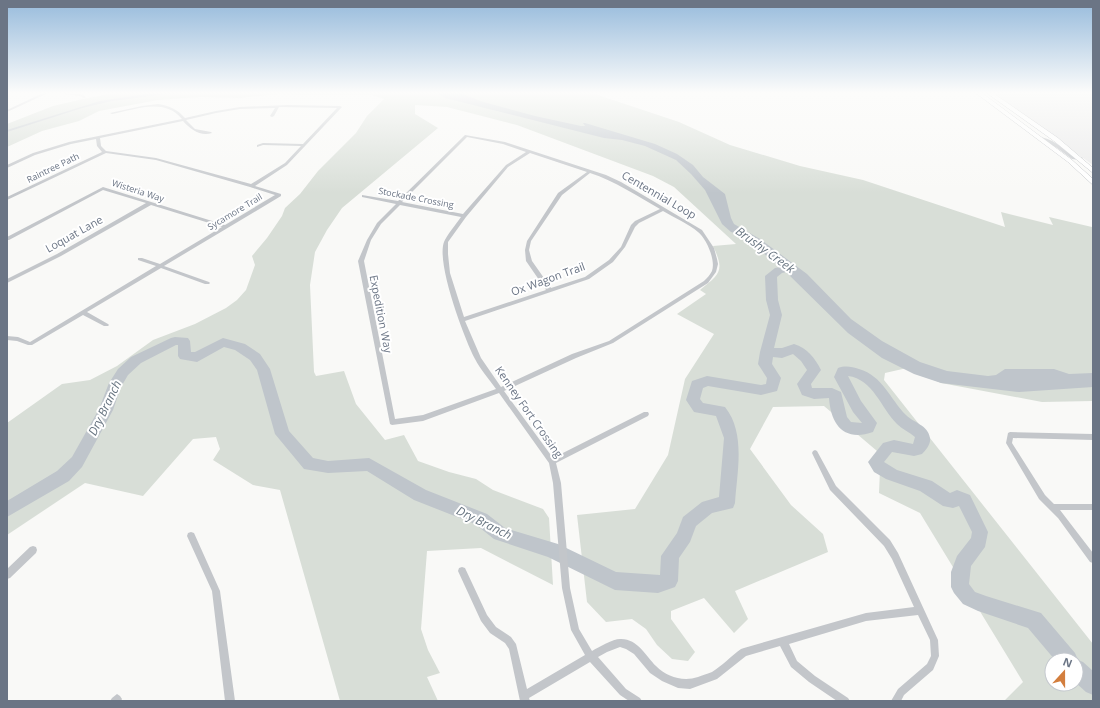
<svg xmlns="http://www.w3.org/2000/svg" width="1100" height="708" font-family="'Open Sans',sans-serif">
	<rect width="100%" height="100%" fill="#f9f9f7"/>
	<path fill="#eaeaea" d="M993,93h100v72l-86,-61z"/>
	<path fill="#d8ded7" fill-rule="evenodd" d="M114,93h478l87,29 51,23 70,21 63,14 142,47 -4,-15 52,13 -4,-8 43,10 1,174 -51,1 -101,-19 -34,-15 -22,5 -1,7 209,264v57h-89l19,-19 -103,-169 -41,-20 1,-23 -3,-19 -53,-45 -51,1 -23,42 41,56 32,29 5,18 -93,39 13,28 -14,14 -30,-35 -33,13v8l24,33 -7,9 -16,-2 -15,-14 -11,-16 -14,-10 -26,3 -19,-20 -10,-87 58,-6 33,-54 17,-76 29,-45 -37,-20 29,-20 -6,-4c20,-16 25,-19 13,-44l23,-2 -62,-57 -21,-11 -136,-51 -70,-18 -32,-2v9l23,14 -96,80 -15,22 -12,22 -5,33 4,87 2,4 28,-5 12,33 29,36 19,-5 14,26 31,11 27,7 17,11 50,19 6,9 4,67 -72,-37 -54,3 -6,78 7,21 12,23 -13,4 11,24h-98l-60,-211 -27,-5 -40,-25 7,-11 -4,-12 -23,2 -50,57 -58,-13 -78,52v-112l55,-39 28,-4 27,-14 36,-26 42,-16 31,-16 11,-8 9,-10 9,-25 -3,-9 15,-18 15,-22 3,-8 15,-14 18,-23 38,-38 11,-17 17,-17 -13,-4 -93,-1 -38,4 -40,-1 -42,3 -59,11 -20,10 -37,10 -35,16v-23l46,-18 30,-7zM1052,660h24v24h-24z"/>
	<path fill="#bfc5cb" d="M176,93l-64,8 -30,7 -75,24v-2l93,-29 45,-7z
		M436,93h25l19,8 55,15 46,10h4l-2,-3h2l70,21 22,10 16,11 10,12 22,17 6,24 3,6 26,15 47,35 44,45 31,22 38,21 27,9 41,5 8,-1 9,-6h49l15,5 24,-1v14l-74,5 -78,-9 -27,-9 -32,-16 -34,-25 -60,-59 -45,-38 -12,-4 -9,-8 -17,-34 -14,-16 -15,-14 -31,-14 -23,-6 -18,-2 -159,-40z"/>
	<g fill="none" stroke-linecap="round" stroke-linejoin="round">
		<path fill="#bfc5cb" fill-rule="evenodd" d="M792,265l4,1 2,2 -2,2 -14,3 -5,4 1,23 4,15 -8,33h8l12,-4c13,4 21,14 27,26l-10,14 1,4h20l9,4 6,25 4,5 11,1 -9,-11 -19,-35 4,-9c8,-3 14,-1 21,1 24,7 31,30 47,46 8,8 22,10 24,23 1,6 -4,12 -8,16l-8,2 -22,-4 -8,10 13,8 35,11 18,12 7,-3 13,5 18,37 -3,15 -14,19 -2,18 6,8 11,4 55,17 34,40 3,7 5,2 10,9v24l-7,-3 -10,-9v-23h-21l-27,-32 -50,-17 -15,-7 -9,-11 -3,-6v-15l6,-16 14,-18 1,-6 -13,-26 -6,2 -10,-2 -23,-15 -34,-12 -12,-7 -6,-10 15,-19 11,-3 19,4 2,-7c-6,-5 -13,-8 -18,-13 -16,-16 -24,-45 -49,-48l13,25 16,22 -4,9c-29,10 -42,-7 -44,-34l-15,1 -12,-4 -5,-11 10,-14 -6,-9 -8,-7 -11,4 -9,-1 -1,7 9,14 -4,13 -16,4 -53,-9 -5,2 -3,11 3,4 22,4c21,26 12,65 10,96l-2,5 -21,5 -16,13 -6,16 -11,16 -1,23 -3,6 -17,6 -43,-3 -67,-33 -54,-18 -19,-15 -61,-24 -47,-29 -39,2 -24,-4 -29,-35 -18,-64 -7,-10 -15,-10 -11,-3 -27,15 -17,-3 -2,-3v-11h-2l-35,18 -13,12 -7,12 -8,23 -31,57 -13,14 -62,36v-16l50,-30 15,-14 27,-48 10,-26 9,-14 13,-12 40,-19 4,-1 13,1 2,3 1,11h4l28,-14 22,6 15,10 10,15 19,62 24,27 15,3 41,-3 57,32 61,24 18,14 53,16 58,28 44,3 1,-19 16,-23 6,-16 19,-15 17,-5 5,-59 -8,-22 -22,-4 -8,-12 6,-19 15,-5 54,9 5,-1 1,-6 -9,-14 2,-12 10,-37 -4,-15 -1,-24 10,-8z"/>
		<g stroke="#b6b9be" stroke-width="1">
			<path id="secondary" d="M976,93h6l90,67 21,19v6l-25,-23z
				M987,93h6l65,45 35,30v5l-39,-32z"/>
		</g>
		<path fill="#c3c6ca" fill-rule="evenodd" d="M43,93h5l-41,19v-2z
			M58,93l23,1 5,3 -2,1 -4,-2z
			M158,104c12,2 19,5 27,14l31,-7 24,-4 47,-2 53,1 2,1 -55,58 -32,21 26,8v2l-117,70 45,16 1,1 -1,1h-4l-44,-16 -74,44 21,12 1,1 -1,1h-4l-21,-11 -51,30h-4l-11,-4 -10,-1v-4l11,1 12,5 126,-76 -18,-6v-2h4l18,6 62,-37 -71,-22 -90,51 -54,27v-4l50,-25 89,-51 -43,-13 -94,50h-2v-3l96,-50 122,38 50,-30 -25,-8 -94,-27 -50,-7 -99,47v-3l95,-45 -5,-6 -1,-7 -25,5 -36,11 -28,13v-3l26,-12 36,-11 113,-23c-18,-22 -47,-9 -70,-5l-2,-1 32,-7zM279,107l58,1 -34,36 -40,-1 -6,2v2l6,-2 38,1 -16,17 -34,21 -95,-26 -50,-7 -5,-5 -1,-8 83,-17c7,8 18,16 29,12l-1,-1 -16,-3 -9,-9 30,-7 24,-4 35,-1 -5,8 2,1 2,-1z
			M465,135l40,7 101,33 15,7 81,48 12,18 3,11 1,5 -2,8 -8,11 -95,60 -37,15 -72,33 49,67 91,-46h4l1,2 -1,2 -92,47 5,20 9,105 9,41 13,22c7,-4 21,-12 28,-12 17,-1 26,17 36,27 11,11 27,16 42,11 4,-2 10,-3 14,-5 10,-6 19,-16 29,-23l3,-1 122,-35 48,-6 -22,-48 -8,-13 -54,-56 -18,-37 1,-2 2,-1 2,1 19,35 54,54 8,13 40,87 1,16 -6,14 -29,25 -3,6h-10l7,-12 29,-25 4,-8 -1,-16 -12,-25 -52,6 -77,23 8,17 18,15 33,22 2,3h-13l-28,-19 -18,-15 -11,-21 -34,10 -29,23 -27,10 -12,-1 -16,-7 -12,-8 -16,-19 -8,-5 -6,-2 -13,5 -9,5 28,32 14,9 2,3h-13l-9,-6 -30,-33 -61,36 1,3h-10l-11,-52 -4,-6 -15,-10 -9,-12 -23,-50 1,-3 3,-1 3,1 22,47 9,12 15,10 5,7 11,45 58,-34 -14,-25 -9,-42 -9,-105 -4,-20 -50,-70 -76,28 -31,4 -2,-1 -32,-163 9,-21 10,-17 19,-19 -34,-7v-2l36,6zM467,137l36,7 23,8 -20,13 -43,49 -61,-12zM530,153l57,19 -29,21 -31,48 -2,9 1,11 20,29 -82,27 -14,-44 -2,-19v-12l18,-25 42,-50zM590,173c25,8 47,23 70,36l-25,12 -4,4 -10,22 -12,13 -24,17 -34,11 -19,-27 -3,-11 2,-9 31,-46zM400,205l61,12c-4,6 -15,19 -17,25 -8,21 20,96 31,117 5,10 14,20 21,30l-73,26 -28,4 -31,-158 7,-21 10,-16zM663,211c10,6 26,13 35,21 8,6 18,28 14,39 -2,4 -5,7 -8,10l-95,60 -37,13 -71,33 -20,-29 -16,-37 124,-42 24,-17 12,-15 10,-20 4,-4z
			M1010,432l83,2v6l-80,-2 -1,5 33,52 9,9h39v6h-33l33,43v10l-3,-1 -32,-44 -19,-19 -33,-56 2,-10z
			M191,532l3,1 26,58 15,110h-10l-13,-110 -25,-55 1,-3z
			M33,546l3,1 1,3 -1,3 -26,25 -3,1v-10l23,-22z
			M117,694l3,2 2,3 -1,2h-11l2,-3z"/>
		<path fill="#c3c6ca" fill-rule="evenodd" d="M1038,137c13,0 25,12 36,18 3,2 6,1 9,3l-3,2 -8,-1 -15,-11 -19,-9z"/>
		<use href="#secondary" fill="#fff" fill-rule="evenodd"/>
	</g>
	<linearGradient id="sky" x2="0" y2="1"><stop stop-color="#97bbdc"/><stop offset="0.48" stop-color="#fcfcfb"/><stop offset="1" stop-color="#fcfcfb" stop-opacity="0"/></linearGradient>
	<rect width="1100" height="193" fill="url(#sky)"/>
	<g text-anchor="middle" stroke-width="4" stroke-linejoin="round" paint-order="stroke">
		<g font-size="9" fill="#6b7585" stroke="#fff">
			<text transform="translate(53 168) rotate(-26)" y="3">Raintree Path</text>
			<text transform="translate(138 191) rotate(18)" y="3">Wisteria Way</text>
			<text transform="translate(416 198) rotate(11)" y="3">Stockade Crossing</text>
			<text transform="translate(235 212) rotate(-31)" y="3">Sycamore Trail</text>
		</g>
		<g font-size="11" fill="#6b7585" stroke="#fff">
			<text transform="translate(659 195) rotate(30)" y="4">Centennial Loop</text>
			<text transform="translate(74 234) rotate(-29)" y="4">Loquat Lane</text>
			<text transform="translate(548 279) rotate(-20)" y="4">Ox Wagon Trail</text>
			<text transform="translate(381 314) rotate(79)" y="4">Expedition Way</text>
			<text transform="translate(529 412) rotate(55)" y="4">Kenney Fort Crossing</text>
		</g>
		<g font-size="12" font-style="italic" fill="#677480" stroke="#fff">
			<text transform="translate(765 250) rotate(36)" y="4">Brushy Creek</text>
			<text transform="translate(105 408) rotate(-64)" y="4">Dry Branch</text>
			<text transform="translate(484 523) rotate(26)" y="4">Dry Branch</text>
		</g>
	</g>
	<rect width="1100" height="708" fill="none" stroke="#6b7585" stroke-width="16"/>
	<g transform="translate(1064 672) rotate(21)"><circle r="19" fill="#ffffff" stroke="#c4c8ce"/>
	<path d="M0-3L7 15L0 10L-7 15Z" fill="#d37e3e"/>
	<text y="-6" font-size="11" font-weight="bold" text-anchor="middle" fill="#6b7585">N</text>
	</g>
</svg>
